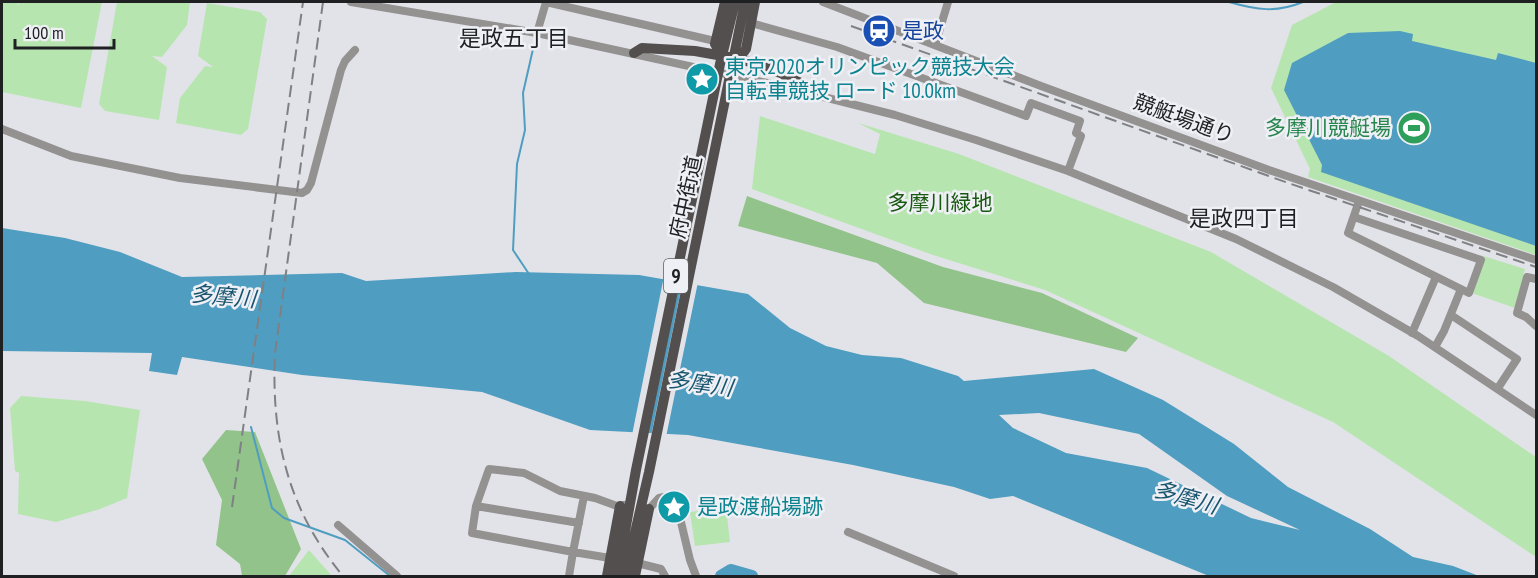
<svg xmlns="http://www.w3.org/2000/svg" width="1538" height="578" font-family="'PT Sans Narrow','Noto Sans JP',sans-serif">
	<rect width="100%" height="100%" fill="#e2e3e8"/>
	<path fill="#b7e5b0" d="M2,2h16v4l1,-4h83l-21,106 -79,-16z
		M117,2h73l-3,23 -25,32 -10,-1 15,11 -8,53 -54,-9 -6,-7z
		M1336,2h200v253l-228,-78 2,-8 -39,-81 21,-63z
		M207,3l53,9 7,7 -19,110 -7,6 -65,-12 4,-25 25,-32 8,1 -15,-11z
		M760,116l115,38 5,-20 -22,-11 101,31 252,98 178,104 147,101v100l-203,-135 -288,-132 -112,-35 -181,-66z
		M1480,255l45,14 -10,39 -46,-16z
		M21,396l64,5 55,9 -13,88 -27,11 -44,13 -38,-8 1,-41 -4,-2 -5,-63z
		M726,507l4,35 -35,4 -5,-34z
		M309,550l23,26h-43z"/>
	<path fill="#92c38b" d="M747,196l196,71 99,26 96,45 -12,14 -202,-49 -47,-40 -139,-37z
		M226,430l29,2 46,117 -16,27h-43l-2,-12 -24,-19 6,-45 -20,-41z"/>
	<path fill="#4f9dc1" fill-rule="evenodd" d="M1400,31l13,3 -1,7 84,19 2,-7 38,10v183l-215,-74 1,-7 -38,-75 8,-27 56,-30z
		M2,228l63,10 55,14 62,25 160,-4 24,8 150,-9 123,3 109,19 42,34 36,18 36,9 39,3 57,18 6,5 130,-12 69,31 71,44 54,43 82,42 43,28 40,9 26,10h-270l-196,-80 -23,3 -36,-12 -101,-22 -165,-30 -98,-5 -108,-38 -180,-17 -120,-18 -5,18 -28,-4 3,-18 -150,-2zM1039,413l100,21 88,62 73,34 -49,-12 -104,-50 -81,-15 -53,-25 -14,-13z"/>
	<path fill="#e2e3e8" d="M664,276l16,3 -33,157 -15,-1z
		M683,280l15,2 -32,155 -15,-1z"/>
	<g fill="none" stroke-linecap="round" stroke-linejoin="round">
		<path stroke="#4f9dc1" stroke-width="2" d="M1229,2c28,8 47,11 74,0
			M529,274l-16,-24 4,-86 8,-34 -2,-37 10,-44
			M251,427l21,81 12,10 61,22 45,36"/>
		<path stroke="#4f9dc1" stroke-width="12" d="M721,576l10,-6 21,6"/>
		<path stroke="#949191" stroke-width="8" d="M351,2l186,31 239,52 119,30 81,25 92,31 168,68 97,48 85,49 118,79
			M546,2l169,39
			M823,2l218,84 228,84 267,90
			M751,23l86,24 189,69 5,-13 49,18 -4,12 5,3 -13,35
			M537,33l9,-31
			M935,45l13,-43
			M2,129l69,27 109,22 122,15 5,-3 4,-7 30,-113 4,-9 10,-11
			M1354,217l127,43 -12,33 -121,-60 11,-32
			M1536,279l-9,-2 -10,36 9,4 10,9
			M1451,315l66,44 -19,29
			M1412,333l24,-56
			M1435,347l9,-16 17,-42
			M584,496l-11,56 37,6
			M476,506l103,17
			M645,509h4l10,-11 10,-2 7,5 14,59 6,16
			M338,525l59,51
			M848,532l106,44
			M637,563l24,6 4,7
			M569,576l4,-24 -101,-19 4,-27 13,-37 35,4 36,18 35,7 22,8 7,-1"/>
		<path stroke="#534f4f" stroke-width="10" d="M725,2l-10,42 8,12c10,2 17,3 23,-7l9,-47
			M634,53l8,-5 53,3 28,5
			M733,58l30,7 44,21 6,4 1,5
			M607,576l13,-70
			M617,576l19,-106 84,-406 15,-62
			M625,576l24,-104 96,-470
			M635,576l14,-67"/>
		<path stroke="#7f8083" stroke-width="2" stroke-dasharray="12 6" stroke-linecap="butt" d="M323,2l-48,351c-4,85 13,157 68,223
			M851,26l440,158 245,83
			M232,507l71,-505"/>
	</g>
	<defs>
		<g id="station-disc" transform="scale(1.725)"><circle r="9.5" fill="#1a4fb4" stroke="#eff0f5"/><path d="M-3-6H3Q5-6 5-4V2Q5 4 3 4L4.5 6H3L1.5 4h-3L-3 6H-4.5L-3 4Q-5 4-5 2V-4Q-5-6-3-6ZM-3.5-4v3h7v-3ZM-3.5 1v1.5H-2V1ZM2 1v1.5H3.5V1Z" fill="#fff"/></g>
		<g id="sight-disc" transform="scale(1.725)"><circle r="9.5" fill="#0f9aa8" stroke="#eff0f5"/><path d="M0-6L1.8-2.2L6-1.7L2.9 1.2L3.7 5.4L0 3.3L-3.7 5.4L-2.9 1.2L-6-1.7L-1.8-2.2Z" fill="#fff"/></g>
		<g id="stadium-disc" transform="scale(1.725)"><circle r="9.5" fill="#2e9e5b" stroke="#eff0f5"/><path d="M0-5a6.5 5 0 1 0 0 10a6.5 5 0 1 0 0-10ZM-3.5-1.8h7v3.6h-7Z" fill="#fff"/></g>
	</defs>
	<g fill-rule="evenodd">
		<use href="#station-disc" x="879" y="31"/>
		<use href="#sight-disc" x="702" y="79"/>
		<use href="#stadium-disc" x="1414" y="128"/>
		<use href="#sight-disc" x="674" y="507"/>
	</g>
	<g text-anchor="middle" stroke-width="5" stroke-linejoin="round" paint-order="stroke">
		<rect fill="#eff0f5" stroke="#5d5e61" stroke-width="1.5" x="664" y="259" width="24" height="34" rx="4.5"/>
		<g font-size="20" font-weight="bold" fill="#1f2021">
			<text x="676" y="283">9</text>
		</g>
		<g font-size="21" fill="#164399" stroke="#eff0f5" text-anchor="start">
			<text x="902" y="38">是政</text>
		</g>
		<g font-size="21" fill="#0d838f" stroke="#eff0f5" text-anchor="start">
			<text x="725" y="74">東京2020オリンピック競技大会<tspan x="725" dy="24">自転車競技 ロード 10.0km</tspan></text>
			<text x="697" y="514">是政渡船場跡</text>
		</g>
		<g font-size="21" fill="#1f2021" stroke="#eff0f5">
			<text transform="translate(1184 119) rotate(20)" y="7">競艇場通り</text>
			<text transform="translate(686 197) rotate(-78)" y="7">府中街道</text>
		</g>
		<g font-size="21" fill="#27864d" stroke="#eff0f5" text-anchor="end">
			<text x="1391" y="135">多摩川競艇場</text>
		</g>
		<g font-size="21" fill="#17590f" stroke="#eff0f5">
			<text x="940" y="210">多摩川緑地</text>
		</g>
		<g font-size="22" fill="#1f2021" stroke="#eff0f5">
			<text x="514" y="46">是政五丁目</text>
			<text x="1244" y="226">是政四丁目</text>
		</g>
		<g font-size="22" font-style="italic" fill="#18556f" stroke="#eff0f5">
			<text transform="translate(223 296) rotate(5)" y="8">多摩川</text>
			<text transform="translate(700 383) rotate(8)" y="8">多摩川</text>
			<text transform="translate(1186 497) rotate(16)" y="8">多摩川</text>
		</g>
	</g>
	<rect width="1538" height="578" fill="none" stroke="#1f2021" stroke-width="6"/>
	<path d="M15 39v9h99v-9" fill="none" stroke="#1f2021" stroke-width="3"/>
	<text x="24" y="39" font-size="18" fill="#1f2021" stroke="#eff0f5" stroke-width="4.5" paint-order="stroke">100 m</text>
</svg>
